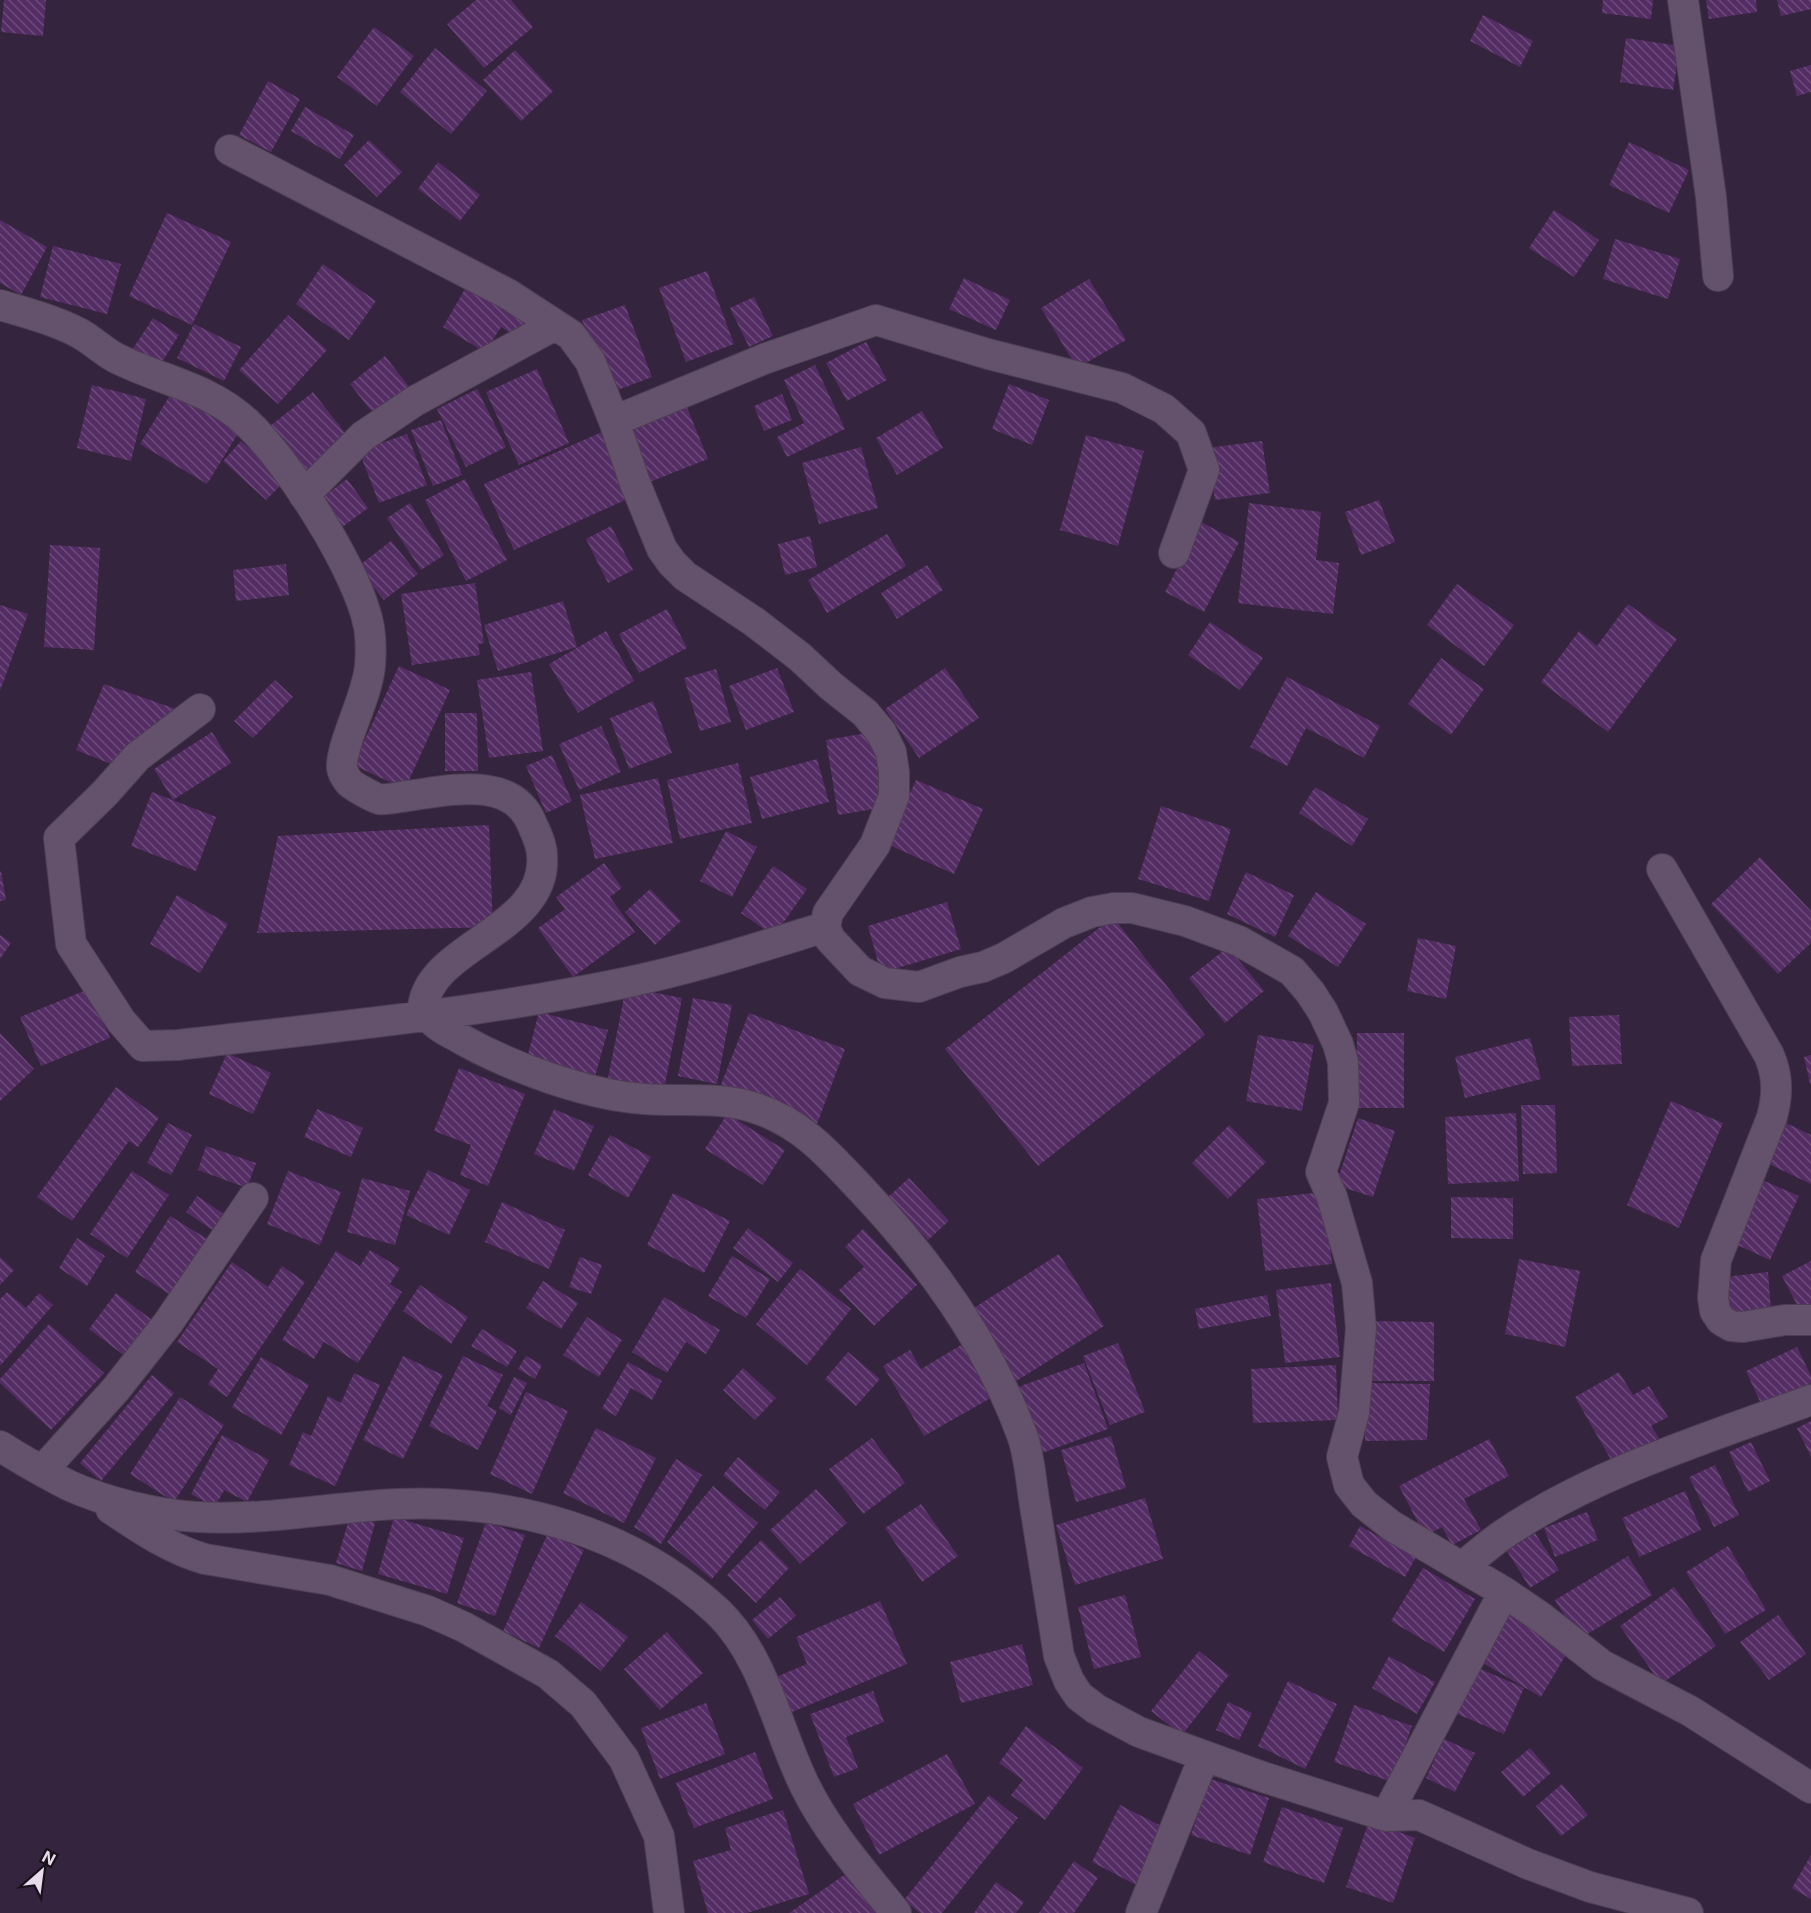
<svg xmlns="http://www.w3.org/2000/svg" width="1811" height="1913" font-family="Inter,sans-serif">
	<defs>
		<pattern id="building-back-hatch" width="6" height="6" patternUnits="userSpaceOnUse" patternTransform="scale(1.5)"><rect width="6" height="6" fill="#542d64"/><path d="M-1 5l2 2M0 0l6 6M5-1l2 2" fill="none" stroke="#6d4b7a"/></pattern>
	</defs>
	<rect width="100%" height="100%" fill="#35243d"/>
	<path fill="url(#building-back-hatch)" d="M4,0h42l-3,36 -42,-4z
		M476,0h35l22,27 -49,41 -37,-44z
		M1603,0h50l-2,19 -49,-6z
		M1706,0h50l1,12 -48,7z
		M1777,0h34v9l-30,7z
		M1483,15l50,26 -13,26 -50,-26z
		M374,27l40,29 -37,50 -40,-29z
		M1626,38l54,8 -7,44 -53,-8z
		M435,48l52,43 -36,43 -51,-42z
		M515,50l38,41 -32,30 -38,-41z
		M1811,65v27l-14,4 -7,-25z
		M268,81l32,18 -29,53 -32,-17z
		M305,107l49,28 -14,24 -49,-28z
		M369,140l33,32 -25,25 -33,-32z
		M1629,142l60,28 -20,43 -60,-28z
		M438,162l42,33 -20,26 -42,-32z
		M1554,210l45,30 -25,37 -45,-29z
		M167,213l64,29 -39,83 -63,-29z
		M0,220l47,27 -26,48 -21,-12z
		M1615,239l65,20 -12,40 -65,-20z
		M53,246l68,18 -14,50 -67,-17z
		M323,264l53,37 -27,39 -53,-36z
		M707,271l27,73 -48,18 -27,-74z
		M964,278l46,22 -14,30 -47,-21z
		M1089,279l37,61 -49,28 -36,-60z
		M469,282l62,37 -11,20 -19,-12 -16,25 -42,-25z
		M754,297l19,39 -24,11 -19,-39z
		M625,305l27,72 -42,16 -28,-73z
		M288,315l39,35 -49,54 -39,-34z
		M153,318l26,17 -20,32 -27,-17z
		M194,324l47,23 -17,34 -47,-23z
		M866,342l21,38 -40,21 -21,-38z
		M385,356l25,32 -35,28 -25,-32z
		M815,365l30,64 -58,28 -10,-20 27,-14 -20,-43z
		M537,369l32,74 -50,22 -33,-73z
		M1009,384l40,16 -17,45 -40,-16z
		M92,385l54,14 -15,62 -54,-13z
		M477,389l29,58 -40,20 -29,-58z
		M172,392l67,40 -32,52 -67,-40z
		M313,392l36,46 -43,34 -36,-46z
		M782,394l10,26 -28,11 -10,-25z
		M686,405l22,54 -61,24 -22,-54z
		M922,411l21,37 -46,27 -21,-37z
		M441,420l21,55 -29,11 -22,-56z
		M602,432l30,65 -118,53 -30,-66z
		M407,434l20,51 -48,18 -20,-52z
		M1086,435l58,16 -26,95 -58,-16z
		M241,441l44,40 -19,19 -43,-39z
		M1262,441l8,52 -55,7 -8,-52z
		M861,447l17,61 -59,16 -17,-61z
		M347,479l21,29 -31,23 -22,-28z
		M465,479l42,81 -41,21 -41,-81z
		M1379,500l16,42 -34,13 -16,-43z
		M410,503l34,52 -23,15 -34,-52z
		M1249,503l72,9 -5,48 23,3 -6,51 -95,-11z
		M1201,522l38,20 -35,70 -39,-20z
		M611,526l22,44 -25,13 -22,-44z
		M887,534l19,32 -79,47 -19,-33z
		M810,536l7,31 -32,8 -7,-31z
		M391,541l27,33 -34,26 -27,-33z
		M50,545l50,3 -6,102 -50,-3z
		M286,564l3,31 -53,6 -3,-31z
		M927,565l16,25 -46,29 -16,-26z
		M475,583l9,60 -6,1 2,11 -68,10 -11,-71z
		M1457,584l57,41 -30,41 -57,-41z
		M563,601l14,46 -79,24 -14,-46z
		M1628,604l49,35 -69,93 -67,-50 38,-51 18,15z
		M0,605l28,9 -28,77z
		M667,609l20,39 -48,25 -20,-39z
		M1210,622l53,36 -23,32 -52,-35z
		M606,631l28,50 -56,32 -29,-49z
		M1441,658l43,31 -33,46 -43,-31z
		M399,666l51,24 -45,99 -52,-24z
		M777,668l17,44 -48,18 -17,-44z
		M945,668l34,50 -60,40 -34,-49z
		M716,669l15,53 -31,9 -16,-53z
		M531,672l12,79 -54,7 -12,-78z
		M1287,677l93,49 -16,32 -58,-30 -19,38 -37,-19z
		M275,680l18,17 -40,41 -19,-17z
		M104,684l72,25 -65,55 -35,-14z
		M653,701l19,52 -43,16 -19,-51z
		M445,713h32l1,58h-33z
		M601,726l20,46 -42,18 -20,-46z
		M212,732l19,31 -58,37 -19,-31z
		M873,732l12,75 -47,8 -12,-75z
		M552,755l20,46 -26,12 -20,-47z
		M817,759l12,43 -67,17 -12,-42z
		M738,763l14,60 -72,16 -13,-59z
		M658,778l15,65 -78,16 -15,-64z
		M916,780l67,29 -29,65 -67,-30z
		M1315,787l53,32 -16,27 -53,-33z
		M152,792l64,25 -20,54 -65,-25z
		M1161,806l70,23 -22,72 -71,-22z
		M489,825l4,102 -236,6 21,-97z
		M726,831l31,16 -25,50 -32,-16z
		M1760,857l51,54v32l-33,31 -67,-70z
		M604,863l18,25 -12,9 25,35 -62,45 -35,-49 27,-19 -9,-12z
		M773,866l34,23 -33,47 -33,-23z
		M1,871l5,29 -6,1v-29z
		M1246,872l48,23 -19,42 -48,-23z
		M650,889l31,32 -26,24 -30,-33z
		M1316,892l50,32 -28,43 -50,-31z
		M177,895l51,29 -28,49 -50,-29z
		M947,902l14,47 -80,24 -13,-47z
		M1113,917l92,118 -167,131 -93,-117z
		M0,935l11,8 -11,16z
		M1418,938l38,8 -10,53 -39,-8z
		M1228,947l36,44 -39,32 -36,-45z
		M626,987l56,11 -18,91 -56,-11z
		M89,989l21,49 -69,28 -21,-49z
		M693,998l39,7 -15,79 -39,-8z
		M539,1012l69,18 -14,50 -68,-18z
		M749,1013l96,36 -28,75 -97,-37z
		M1619,1015l3,49 -50,2 -3,-49z
		M0,1033l34,36 -34,32z
		M1357,1033h47v75h-48z
		M1258,1035l56,10 -12,66 -56,-10z
		M1530,1038l11,41 -76,19 -10,-41z
		M227,1053l44,20 -18,41 -44,-20z
		M1811,1055v29h-1l-6,-27z
		M459,1068l66,26 -37,92 -28,-11 11,-30 -37,-14z
		M116,1087l43,31 -21,29 -9,-6 -57,80 -35,-24z
		M1671,1101l52,22 -44,105 -52,-23z
		M1521,1105h34l2,68 -34,1z
		M317,1109l46,19 -12,29 -47,-20z
		M554,1109l40,17 -20,45 -40,-17z
		M1516,1113l3,68 -71,3 -3,-67z
		M727,1114l58,36 -22,35 -58,-36z
		M1358,1118l37,13 -22,66 -37,-12z
		M1784,1122l27,13v49l-46,-22z
		M168,1123l24,12 -21,40 -24,-12z
		M1229,1125l37,37 -38,37 -36,-36z
		M610,1135l41,22 -23,41 -40,-23z
		M206,1146l50,17 -9,25 -49,-18z
		M428,1170l42,20 -21,45 -43,-20z
		M132,1171l37,24 -42,63 -37,-24z
		M288,1171l53,21 -21,53 -53,-21z
		M362,1178l48,13 -15,54 -48,-13z
		M909,1178l40,43 -21,19 -40,-43z
		M1762,1180l37,16 -29,64 -37,-17z
		M1324,1192l8,72 -67,7 -8,-72z
		M673,1193l57,28 -26,52 -57,-28z
		M197,1196l27,18 -10,17 -28,-19z
		M1451,1197l62,1v41l-62,-1z
		M502,1202l63,28 -16,39 -64,-27z
		M170,1216l39,24 -35,57 -39,-25z
		M748,1228l45,35 -15,19 -45,-34z
		M863,1229l54,56 -43,41 -35,-36 25,-23 -19,-20z
		M77,1238l28,18 -18,30 -28,-18z
		M370,1250l30,18 -10,16 12,8 -44,71 -34,-21 -10,17 -32,-19 54,-89 24,15z
		M1059,1254l45,72 -89,56 -46,-71z
		M732,1256l38,23 -24,39 -38,-22z
		M0,1257l14,13 -14,15z
		M580,1257l22,8 -11,29 -22,-7z
		M1519,1259l61,12 -15,76 -60,-13z
		M1811,1261v54l-7,3 -22,-42z
		M232,1262l36,25 14,-21 23,16 -78,115 -19,-13 10,-15 -41,-27z
		M800,1269l51,40 -44,56 -51,-41z
		M1768,1272l3,39 -42,4 -4,-38z
		M543,1281l35,22 -17,26 -35,-21z
		M1331,1283l9,74 -55,6 -9,-73z
		M420,1285l48,32 -17,27 -48,-33z
		M7,1292l19,16 13,-15 14,12 -53,61v-67z
		M116,1293l36,27 -27,36 -36,-27z
		M1267,1295l4,21 -72,13 -4,-20z
		M664,1297l56,33 -14,24 -20,-12 -19,31 -35,-21z
		M587,1317l35,23 -23,37 -36,-22z
		M1370,1321l64,1v59h-64z
		M49,1324l55,49 -53,57 -51,-47v-4z
		M482,1329l35,22 -10,16 -36,-21z
		M966,1342l30,53 -72,41 -41,-70 27,-16 11,19z
		M1118,1343l27,69 -35,13 -27,-69z
		M1797,1347l14,29v7l-49,23 -16,-35z
		M848,1352l32,27 -24,27 -31,-27z
		M403,1356l40,19 -40,84 -40,-19z
		M463,1356l40,19 -16,31 10,5 -19,39 -49,-24z
		M526,1356l16,9 -7,14 -17,-10z
		M261,1357l48,28 -28,50 -49,-28z
		M628,1362l34,19 -10,19 -21,-12 -15,28 -14,-8z
		M1084,1363l24,66 -66,24 -24,-66z
		M1336,1365l2,55 -85,3 -2,-54z
		M743,1368l33,30 -21,22 -32,-30z
		M1619,1372l14,23 16,-9 19,31 -17,9 8,12 -45,27 -39,-68z
		M354,1373l26,12 -45,101 -46,-21 14,-33 8,4 17,-40 13,7z
		M152,1375l22,18 -73,88 -21,-18z
		M514,1377l13,6 -16,32 -12,-7z
		M1363,1383l67,1 -3,56 -62,1z
		M526,1392l42,19 -36,83 -42,-20z
		M180,1397l44,28 -50,77 -44,-28z
		M1811,1421v36l-14,-29z
		M596,1428l60,30 -32,65 -61,-30z
		M222,1435l47,25 -22,42 -23,-12 -9,17 -24,-13z
		M1111,1436l15,52 -50,14 -15,-52z
		M872,1438l33,45 -42,31 -34,-45z
		M1489,1439l20,37 -45,23 17,31 -29,15 -10,-18 -17,9 -26,-50z
		M1751,1442l19,39 -22,11 -19,-40z
		M738,1457l42,35 -15,18 -42,-35z
		M676,1459l26,16 -41,69 -27,-17z
		M1715,1465l24,50 -25,12 -25,-50z
		M713,1486l45,37 -46,56 -45,-37z
		M816,1489l31,34 -47,41 -30,-34z
		M1685,1491l16,39 -62,27 -17,-39z
		M1145,1498l18,61 -88,26 -19,-60z
		M921,1504l37,52 -36,26 -37,-54z
		M1587,1512l11,28 -43,17 -11,-29z
		M350,1516l25,7 -13,48 -26,-8z
		M394,1517l70,21 -17,56 -69,-20z
		M486,1522l39,13 -30,81 -38,-13z
		M1360,1526l56,31 -11,20 -56,-31z
		M548,1533l36,17 -45,98 -36,-17z
		M1535,1533l24,37 -29,18 -23,-37z
		M761,1540l28,28 -33,35 -29,-28z
		M1728,1546l38,64 -41,24 -39,-62z
		M1628,1556l24,39 -73,44 -24,-39z
		M1423,1568l52,31 -31,53 -53,-31z
		M1674,1587l42,59 -55,38 -41,-58z
		M1125,1595l16,62 -47,12 -16,-62z
		M780,1597l16,19 -28,23 -16,-19z
		M880,1601l27,63 -115,48 -16,-35 31,-13 -11,-27z
		M581,1602l47,35 -27,34 -46,-35z
		M1506,1612l64,36 -29,49 -63,-37z
		M1778,1615l28,39 -37,26 -29,-38z
		M667,1632l36,41 -43,37 -36,-41z
		M1022,1644l11,41 -72,18 -11,-41z
		M1199,1651l30,24 -47,60 -31,-24z
		M1389,1656l46,26 -18,32 -45,-26z
		M1476,1667l48,21 -20,46 -49,-21z
		M1288,1681l49,23 -32,65 -47,-23z
		M873,1691l11,31 -38,15 12,31 -24,9 -24,-63z
		M1228,1702l24,11 -13,27 -23,-10z
		M706,1703l19,51 -65,25 -19,-51z
		M1354,1705l58,21 -20,56 -58,-20z
		M1026,1726l57,42 -38,52 -34,-25 12,-15 -24,-17z
		M1444,1739l31,14 -20,39 -29,-14z
		M1530,1748l21,25 -28,24 -22,-25z
		M755,1752l18,47 -79,29 -18,-45z
		M947,1754l28,50 -96,51 -26,-51z
		M1210,1779l59,19 -19,57 -59,-20z
		M1562,1784l26,31 -27,21 -25,-30z
		M989,1795l29,23 -76,95h-22l-16,-13z
		M1120,1805l47,24 -29,57 -46,-24z
		M1282,1807l61,21 -19,55 -61,-21z
		M783,1810l26,84 -62,19h-39l-15,-52 38,-11 -6,-22z
		M1369,1821l46,17 -22,65 -47,-16z
		M1811,1855v44l-19,-11z
		M1074,1861l24,17 -24,35h-35z
		M853,1869l31,44h-95z
		M996,1882l28,20 -8,11h-42z"/>
	<g fill="none" stroke-linecap="round" stroke-linejoin="round">
		<g stroke="#4d3f53" stroke-width="32">
			<path id="street" d="M1683,0l28,197 7,79
				M230,150l278,144 63,41 19,26 24,60 21,62 27,66 10,14 13,13 68,45 47,36 31,29 34,27 16,19 10,20 3,20v24l-19,49 -47,68 -3,14 5,12 30,32 25,12 34,4 41,-15 23,-5 21,-9 60,-35 28,-11 22,-4h18l53,13 54,20 53,30 18,21 13,20 15,32 5,18 1,41 -23,69 11,25 25,86 4,45 -7,85 -12,44 7,28 15,19 28,22 112,66 38,26 60,47 88,46 121,77
				M0,305c27,8 54,15 79,28 13,7 24,18 37,25 43,22 93,29 130,64 41,37 113,150 123,205 2,12 2,26 1,39 -2,22 -16,53 -23,75 -2,7 -6,19 -5,27 0,4 5,12 8,15 3,3 24,15 29,16 8,1 20,-2 28,-3 41,-5 105,-22 125,28 4,9 10,21 10,32 6,74 -112,89 -119,151 3,6 7,12 12,16 7,7 18,11 26,16 50,28 125,56 183,60 37,3 75,-3 111,9 47,15 74,47 107,82 68,72 126,152 160,245 8,22 9,48 13,71 8,50 16,100 24,150l10,25 10,15 17,13 43,23 124,45 123,39 33,-1 109,49 62,23 98,26
				M614,421l150,-62 112,-39 112,34 134,34 42,21 27,24 13,37 -30,83
				M304,495l59,-59 52,-35 140,-76
				M200,709l-63,48 -32,36 -46,45 12,106 50,77 22,25 35,-1c147,-17 295,-31 441,-61 70,-14 138,-36 206,-57
				M1662,869l107,186c9,21 9,39 3,62l-56,143 -3,38 2,13 6,9 10,6 12,1 42,-7h26
				M0,1446c22,14 45,27 68,39 37,17 89,30 130,32 67,4 133,-10 200,-13 116,-5 234,28 320,108 47,45 59,118 87,174 23,47 59,87 91,127
				M42,1471l74,-82 52,-66 85,-125
				M111,1509c30,20 59,40 94,50l125,21 98,31 36,16 84,47 35,30 41,55 35,77 10,77
				M1462,1567c13,-10 26,-22 39,-31 91,-63 207,-98 310,-136
				M1386,1816l118,-224
				M1141,1913l63,-156"/>
		</g>
		<use href="#street" stroke="#64526c" stroke-width="30"/>
	</g>
	<g transform="translate(42 1871) rotate(28)" stroke="#19111c" stroke-width="4.5" paint-order="stroke">
	<path d="M0-4.5L10 22L0 15L-10 22Z" fill="#e7dcec"/>
	<text y="-9" font-size="16" font-weight="bold" text-anchor="middle" fill="#e7dcec">N</text>
	</g>
</svg>
